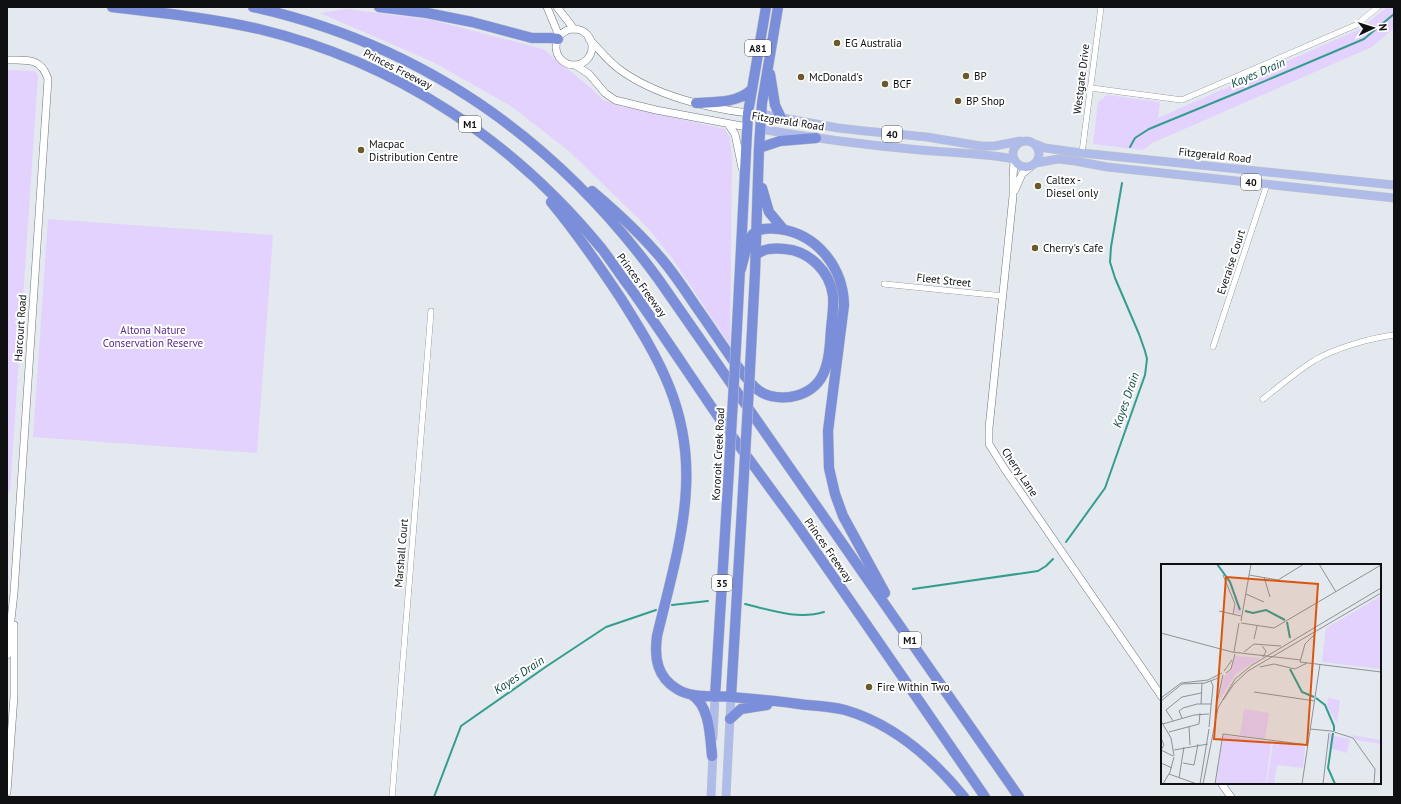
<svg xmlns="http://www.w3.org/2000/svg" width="1401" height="804" font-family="'PT Sans',sans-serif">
	<rect width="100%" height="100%" fill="#e3e9ee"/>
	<path fill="#e2d2fd" d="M1387,7h7v21l-22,19 -220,96 -9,7 -50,-6 5,-42 9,-7 53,7 -2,16 202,-89z
		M346,9l86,11 111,29 49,40 11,11 17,6 105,23 5,9 2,22 -2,185 -58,-87 -24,-30 -78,-76 -59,-46 -78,-44 -113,-49z
		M7,70l28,1 3,4 -28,416 -3,3z
		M48,219l225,16 -16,218 -224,-16z"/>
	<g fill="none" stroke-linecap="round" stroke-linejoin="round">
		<path stroke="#349d8e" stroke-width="2" d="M1130,147l5,-9 14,-9 90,-37 125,-53 30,-25
			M1066,542l39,-54 40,-113 2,-16 -2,-8 -6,-17 -24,-56 -5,-16 1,-15 11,-64
			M913,589l125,-18 8,-5 7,-7
			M745,604c25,6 53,16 79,8
			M672,605l36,-4
			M434,797l27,-71 86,-60 59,-39 50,-17"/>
		<g stroke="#71767b" stroke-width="6">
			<path id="street" d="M1091,88l91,12 174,-75 22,-18
				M1082,153l19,-146
				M884,284l119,12
				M1213,347l54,-163
				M1263,399c17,-13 34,-28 52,-39 21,-12 55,-22 79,-25
				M392,797l39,-486"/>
		</g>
		<g stroke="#71767b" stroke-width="8">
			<path id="secondary" d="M547,7l12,29
				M557,7l17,22
				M556 47a18 18 0 1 1 36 0a18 18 0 1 1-36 0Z
				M589,39c10,10 19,22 30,30 35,26 87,39 129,44
				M7,60c19,0 34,-3 41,19l-34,514 -7,62
				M575,65l14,9 16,19 10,7 41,10 91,17
				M728,124l7,10 7,34
				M1014,161l-1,16v19l-24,232v16l15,24 158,229
				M1015,190l7,-16 11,-9
				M1221,783l10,14
				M7,792l7,-96v-71"/>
		</g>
		<g stroke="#c5c5c6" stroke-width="9">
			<path id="primary" d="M761,114l77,14 27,3 62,6 54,9h14l25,-5
				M760,129c53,9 106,16 160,21 31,3 63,3 93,9
				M1013 154a13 13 0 1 1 26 0a13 13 0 1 1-26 0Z
				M1035,144l10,4 37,5 312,32
				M1036,163l22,-4 17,2 32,6 287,31
				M713,738l2,-41
				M711,797l2,-46
				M726,797l5,-100"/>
		</g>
		<g stroke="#c5c5c6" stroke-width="11">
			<path id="highway" d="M112,7c50,6 99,11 147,22 137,33 255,112 343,220 10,13 19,27 29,40 29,41 56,82 84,123 26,37 53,73 80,110 64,91 127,183 190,275
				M253,7c170,38 304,133 406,273l360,517
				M379,7l48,6 45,9 60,16h19l7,1
				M770,74l5,31 6,13
				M696,103c18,-1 42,0 55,-13
				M759,148l21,-7 36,-3
				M762,188l7,24 15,18
				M592,191c26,22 52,46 73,72 12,15 22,30 32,45 13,18 25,37 38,55 7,9 14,20 23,27 9,7 22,8 32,7 38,-6 39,-37 41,-68 1,-11 3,-22 2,-33 -3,-25 -24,-45 -48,-47 -10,-1 -22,-1 -29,6
				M551,202c25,30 47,62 69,95 40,63 70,114 66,191 -2,48 -18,102 -29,148 -3,22 0,41 20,53 16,10 36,6 54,8 25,2 50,4 75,8 13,1 27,2 39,5 49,14 88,49 119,87
				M741,269c2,-8 7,-30 12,-35 6,-6 17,-6 26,-5 38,5 64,38 65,76l-16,126 1,37 6,26 8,22 42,77
				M736,346l12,-233 18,-106
				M750,369l5,-96 4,-125 3,-45 16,-96
				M692,695c18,11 18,42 20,61
				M715,697l14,-228
				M731,697l12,-206
				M730,719l11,-10 26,-4"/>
		</g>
		<use href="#street" stroke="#fff" stroke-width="5.5"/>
		<use href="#secondary" stroke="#fff" stroke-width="7"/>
		<use href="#primary" stroke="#afbbe9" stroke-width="8"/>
		<use href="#highway" stroke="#7a8eda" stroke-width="10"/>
		<g stroke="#c5c5c6" stroke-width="11" stroke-linecap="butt">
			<path id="highway-bridge" d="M729,469l7,-123
				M743,491l7,-122"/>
		</g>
		<use href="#highway-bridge" stroke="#7a8eda" stroke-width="10"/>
	</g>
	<g fill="#6b5a28" stroke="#fff" stroke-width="1.5">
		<circle cx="837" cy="43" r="4"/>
		<circle cx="966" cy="76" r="4"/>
		<circle cx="801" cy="77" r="4"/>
		<circle cx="885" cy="84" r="4"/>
		<circle cx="958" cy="101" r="4"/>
		<circle cx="361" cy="150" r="4"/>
		<circle cx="1038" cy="186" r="4"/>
		<circle cx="1035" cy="248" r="4"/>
		<circle cx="869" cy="687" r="4"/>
	</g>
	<g text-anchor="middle" stroke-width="4" stroke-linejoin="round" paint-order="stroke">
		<g fill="#fff" stroke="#565758" stroke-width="1">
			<rect x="745" y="40" width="26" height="16" rx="3"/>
			<rect x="459" y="116" width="22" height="16" rx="3"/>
			<rect x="882" y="126" width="20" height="16" rx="3"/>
			<rect x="1241" y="174" width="20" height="16" rx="3"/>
			<rect x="712" y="575" width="20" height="16" rx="3"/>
			<rect x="899" y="632" width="22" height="16" rx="3"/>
		</g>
		<g font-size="10" font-weight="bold" fill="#0d0f11">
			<text x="758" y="52">A81</text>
			<text x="470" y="128">M1</text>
			<text x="892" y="138">40</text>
			<text x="1251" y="186">40</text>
			<text x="722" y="587">35</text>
			<text x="910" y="644">M1</text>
		</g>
		<g font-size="11" fill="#0d0f11" stroke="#fff" text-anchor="start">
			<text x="845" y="47">EG Australia</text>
			<text x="974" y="80">BP</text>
			<text x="809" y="81">McDonald's</text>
			<text x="893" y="88">BCF</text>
			<text x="966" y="105">BP Shop</text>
			<text x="369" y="148">Macpac<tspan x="369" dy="13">Distribution Centre</tspan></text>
			<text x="1046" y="184">Caltex -<tspan x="1046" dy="13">Diesel only</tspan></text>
			<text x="1043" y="252">Cherry's Cafe</text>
			<text x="877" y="691">Fire Within Two</text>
		</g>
		<g font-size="11" fill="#0d0f11" stroke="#fff">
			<text transform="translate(398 69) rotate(27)" y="4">Princes Freeway</text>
			<text transform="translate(1081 79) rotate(-83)" y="4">Westgate Drive</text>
			<text transform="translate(788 121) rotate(9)" y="4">Fitzgerald Road</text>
			<text transform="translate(1215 155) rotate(6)" y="4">Fitzgerald Road</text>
			<text transform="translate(1231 262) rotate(-72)" y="4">Everaise Court</text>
			<text transform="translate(944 280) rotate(6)" y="4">Fleet Street</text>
			<text transform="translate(642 285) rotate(54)" y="4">Princes Freeway</text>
			<text transform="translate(20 328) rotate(-86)" y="4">Harcourt Road</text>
			<text transform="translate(718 454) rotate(-87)" y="4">Kororoit Creek Road</text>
			<text transform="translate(1020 472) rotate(56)" y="4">Cherry Lane</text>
			<text transform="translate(829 550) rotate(55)" y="4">Princes Freeway</text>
			<text transform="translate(401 553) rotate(-85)" y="4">Marshall Court</text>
		</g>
		<g font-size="11" fill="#592b8b" stroke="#fff">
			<text x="153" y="334">Altona Nature<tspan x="153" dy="13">Conservation Reserve</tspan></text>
		</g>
		<g font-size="12" font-style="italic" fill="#0c4941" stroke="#fff">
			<text transform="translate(1258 73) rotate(-23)" y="4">Kayes Drain</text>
			<text transform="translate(1126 400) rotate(-71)" y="4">Kayes Drain</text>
			<text transform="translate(519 675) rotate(-34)" y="4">Kayes Drain</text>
		</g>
	</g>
	<g transform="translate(1161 564)">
		<rect width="220" height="220" fill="#e3e9ee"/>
		<path d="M55,0h3l12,17 10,27 -1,6 -6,-2 3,-6 -8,-24zM220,32v73l-59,-7 4,-34zM74,92l25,2 -24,16 -18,28 6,-25 7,-7zM167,134l12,2 -3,23 -10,-17zM83,145l25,4 -4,26 -25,-4zM169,169l5,3 15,3 -3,14 -18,-5zM62,171l48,7 -5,42h-50zM191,171l29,5v4l-25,-4zM112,178l32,5 -2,21 -26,-3 -3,19h-7z" fill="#e2d2fd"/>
		<path fill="none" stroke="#349d8e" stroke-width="2" d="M56,0l13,18 10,28M84,47l8,2 13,-3 19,10M126,58l3,16M129,105l12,23 12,5M155,134l9,7 9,21v5M172,169l-5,35 7,16"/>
		<path fill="none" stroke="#8d9296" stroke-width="1" d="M158,0l17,28M62,11l12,29 -2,10M88,11l29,5 26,-16M103,13l6,20M85,30l18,8M58,47l22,5M80,57l10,-57M80,59l33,5 107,-63M0,69l71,19 69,8M93,75l3,-13M101,82l4,5 -3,6M73,88l5,-29M83,88l10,-8 27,2M139,98l81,10M139,98l5,-18 10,-10M99,103l14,-3 21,5 12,-6M63,107l8,-11M65,109l5,-4 4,-15M93,128l61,9M0,134l20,-15 27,-3 14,-7M62,136l11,-16 14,-13 133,-78M0,137l21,-17 23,-1 13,-5M40,140l1,-21M55,143l7,-32M21,154l-3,-7 4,-3 14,-4h14M0,157l10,17 3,18M12,157l-7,-11 16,-13 19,-4M2,160l31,-9 15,-1M28,162l1,19M48,163l4,-41 -2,-5M149,165l21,2 22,7 22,31 -1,15M8,168l30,-8 1,-11M0,174l3,7 -3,5M0,186l12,6M13,186l34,-6M0,199l11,5M22,199l11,2 4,-21M8,210l28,10M18,214l5,-31M2,220l7,-12 4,-15M39,220l9,-55M42,220l15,-76 17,-29 17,-14 129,-77M54,220l8,-50 85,11M141,220l18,-120M162,220l6,-51"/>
		<path fill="#dd550c" fill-opacity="0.15" stroke="#dd550c" stroke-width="2" d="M65,13l92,7 -11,161 -93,-6z"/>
		<rect width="220" height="220" fill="none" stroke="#0d0f11" stroke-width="2"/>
	</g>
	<rect width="1401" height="804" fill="none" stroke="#0d0f11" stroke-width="16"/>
	<g transform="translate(1373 28) rotate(86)" stroke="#ffffff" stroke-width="3" paint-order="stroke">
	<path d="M0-3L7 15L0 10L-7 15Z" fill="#0d0f11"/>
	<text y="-6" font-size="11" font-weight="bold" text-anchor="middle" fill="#0d0f11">N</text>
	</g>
</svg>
